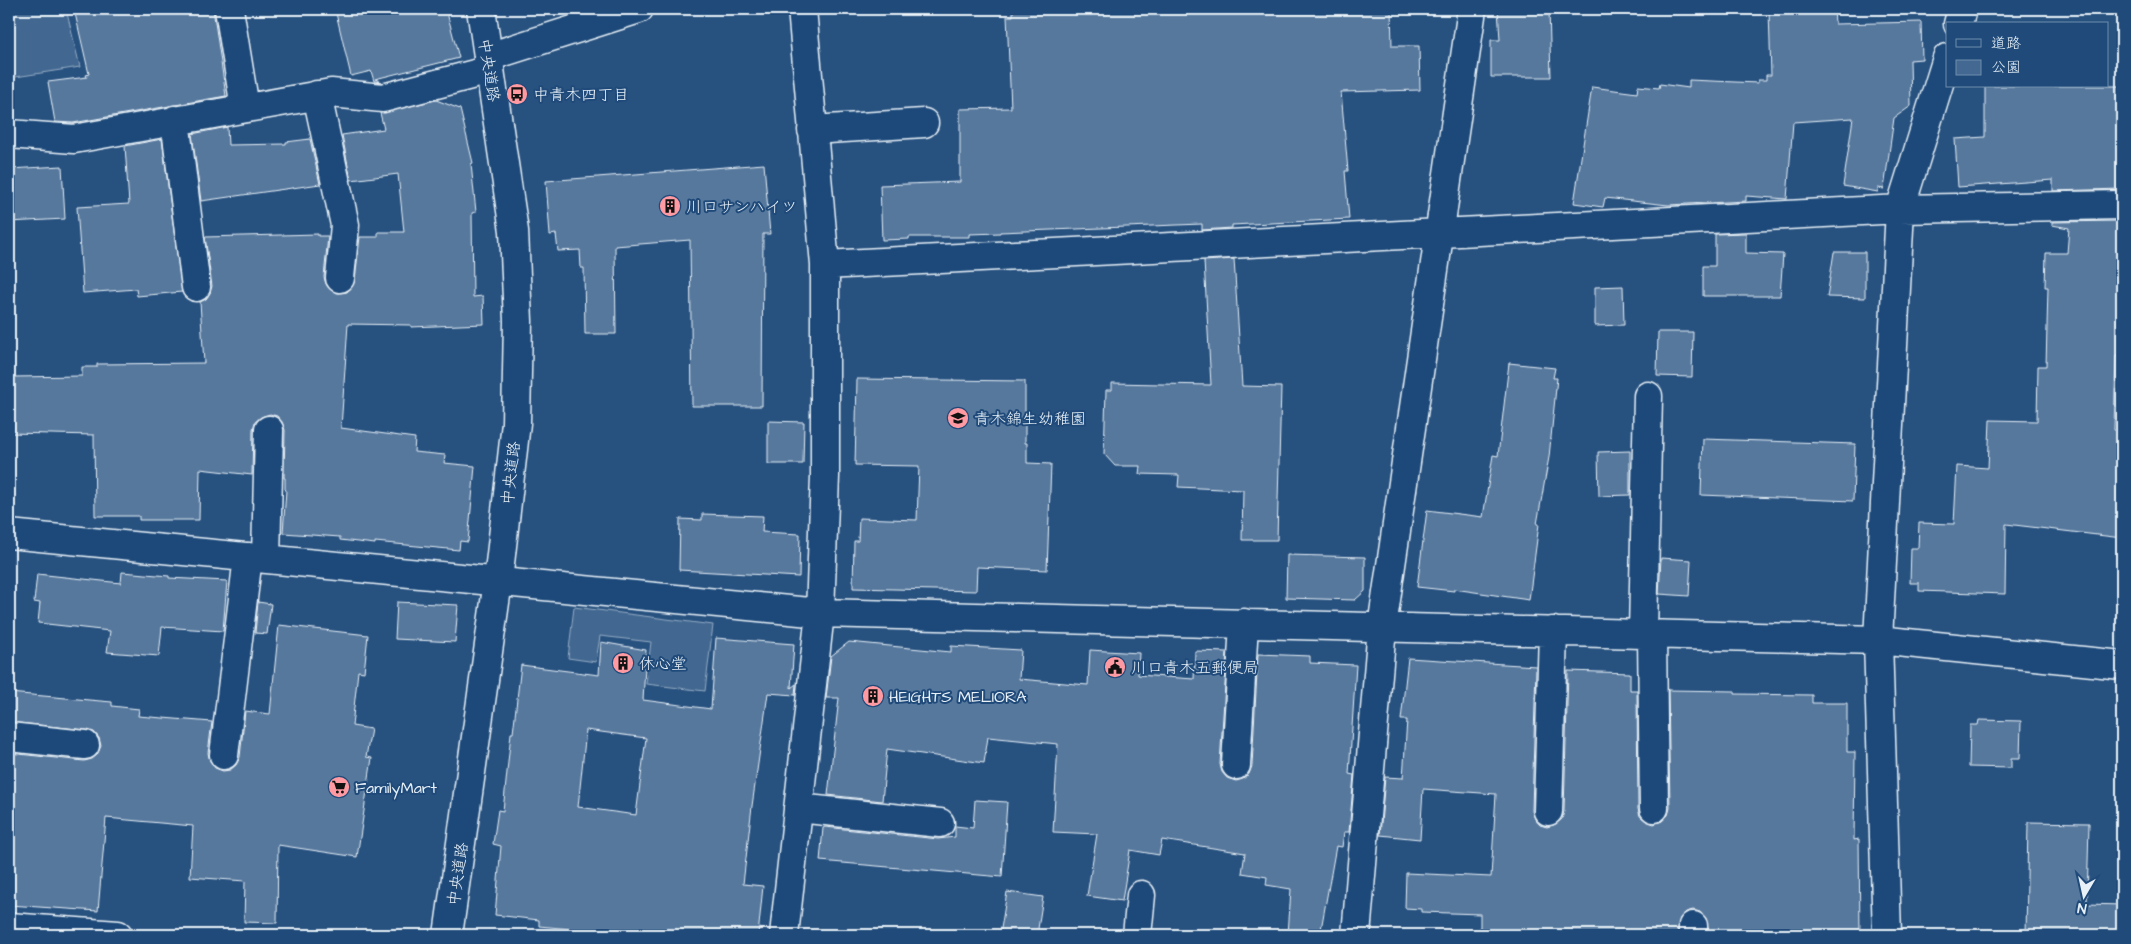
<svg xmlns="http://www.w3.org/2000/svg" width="2131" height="944" font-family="'Architects Daughter','Klee One',sans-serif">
	<rect width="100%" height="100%" fill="#27517f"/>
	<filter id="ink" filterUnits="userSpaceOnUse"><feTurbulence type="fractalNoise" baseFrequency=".02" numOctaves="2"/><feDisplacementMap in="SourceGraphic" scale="10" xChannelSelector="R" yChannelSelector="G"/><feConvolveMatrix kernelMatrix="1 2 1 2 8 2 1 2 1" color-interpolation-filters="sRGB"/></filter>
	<g filter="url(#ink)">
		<path fill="#436891" stroke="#96acc4" d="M9,9h57l14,58 -71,11z
			M574,607l139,18 -8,66 -59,-7 5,-42 -51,-6 -4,26 -28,-4z"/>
		<path fill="#57789d" stroke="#e8f1f8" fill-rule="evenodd" d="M74,9h139l13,87 -153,27 -18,-1 -7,-40 39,-5 -1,-2 3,-1z
			M335,9h111l13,49 -84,21 7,3 -8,-1 -3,-10 -20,5z
			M1013,9h378l1,37h27l1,44 -79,2 7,79h-3l4,48 -117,6v3l-30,2v-6l-202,8v1l-31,1v3h-60v2l-27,1 -2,-55 80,-3v-73l51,-1 -4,-92h6z
			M1498,9h51l2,68h-60v-37h9z
			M1834,9l1,15 86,-2 1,37 -12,1 1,46 -17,12 -10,71 -6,-1v4l-35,-6 10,-68 -60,4 -6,77 -41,-3v5l-78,4 -63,-7 -2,9 -29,-4 18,-116 45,6 1,-7 21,2 1,-4 29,4v-8l69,3v-3h8v-5h5l-2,-64z
			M1985,86h137v103l-69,2v-11l-95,7 -3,-48 30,-2z
			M436,100l24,9 13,54 -2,1 5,48 -4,1 1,84 10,-1 1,28 -73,3v-2l-63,-1 -7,104 74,10 -1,14 31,3 -1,8 31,3 -7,76 -8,-1 -1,9 -84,-8v2l-35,-4v-3l-57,-4 3,-43 -1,-1v-11h-1l1,-48 -3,-8 -5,-6 -7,-2 -9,3 -6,5 -2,7 -1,46 -52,-6 -1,51h-60v-4h-44l-1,-81 -85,-2v-49h4v-7l69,-1v-9h15v-3l107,-1 -4,-61 6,-3 4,-6 2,-7 -7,-49 113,-3v2h10l-4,41 2,7 5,6 7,3 9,-1 5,-5 3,-7 5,-43h18v-5h26l-6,-58 -47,6 -9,-45 42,-6 -4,-16z
			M227,127l1,18 58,-1v-2l24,-3 10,45 -119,17 -9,-67z
			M162,139l20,153 -45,4 -1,-7 -53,4 -6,-86 52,-3 -4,-58z
			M764,164l6,70h-7l-1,172h-70l-2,-166 -75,6 1,88h-31l-1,-66h-3l-1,-18 -22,1 -2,-17 -6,1 -4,-54z
			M62,166l3,53 -56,3v-53z
			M2122,221v114h-2v20h-4l-2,75 8,1v107l-116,-14 -1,70 -86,-3v-8h-9l1,-35h7l1,-25 35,1 3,-58 31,2 2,-48 47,1 1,-55h8l2,-79h-3l1,-34h21l2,-25 -17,-3v-3z
			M1746,233v20l37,1 -3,42h-77v-30h12v-32z
			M1834,252h31v46l-38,-1z
			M1234,259l8,127 39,1 -4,153h-35l1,-50 -65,-3 1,-12 -40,-1 1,-8h-25l-11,-12 2,-64h6v-7l99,2 -7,-124z
			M1623,286l1,39 -29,1v-39z
			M1658,332h35l-1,45 -35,-1z
			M1509,363l46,5 -2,10h4l-8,79 -12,67h2l-10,76 -75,-11v2l-37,-4 10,-77 56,7 10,-62 5,1z
			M857,379l168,2v62h2v20l24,1 -4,106 -70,-3 -1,24 -123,-3 1,-47h4l1,-23 58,2 2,-54 -64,-1z
			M768,421l36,1 -1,42h-35z
			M1703,439l152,5 -2,57 -152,-6z
			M1630,451v44l-31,1 -1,-44z
			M702,514l61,2 -1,16 38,2 -1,43 -120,-7 1,-51 22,1z
			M1287,555l78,2v34l-10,9 -69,-2z
			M1661,558l30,2 -2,36 -30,-2z
			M122,572l47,4v2l58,3 -4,50 -61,-4 -3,29 -52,-4 3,-21 -72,-8 2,-20 -6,-1 3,-28 84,9z
			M258,602l13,2 -4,30 -12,-1z
			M397,602l61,3 -3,37 -60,-3z
			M279,625l89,10 -4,37 -6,-1 -6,55 19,3 -5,28 6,1 -15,99 -79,-12 -1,78 -33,-1 1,-41 -55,-4 3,-51 -87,-8 -8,93 -89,-6v-152l75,8 8,-2 5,-4 4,-9 -2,-8 -5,-6 -7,-2 -78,-8v-29l103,9v4l27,3 -1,7 74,6 -4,31 2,8 5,7 8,3 7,-1 6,-5 4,-8 5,-46 25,3z
			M716,638l78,6 -3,44 5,-4 -1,11 -27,-2 -16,113 -9,78 20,2 -5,49h-124l-95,-9v-6l-44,-5 6,-69 -8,-2 5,-34 5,1 8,-78h2l8,-68 78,10 2,-33 45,8 -3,50 68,9zM586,730l60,8 -10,77 -58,-8z
			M849,642l102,10v-6l70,4 -2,29 69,6 2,-35 49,3 -1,22 56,4 1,-28 32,1 -7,112 2,8 5,6 9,3 7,-2 6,-5 3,-8 6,-112 52,2v7l46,2 -7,109 5,1 -5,57h-5l-2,15 -6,-1 -16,89h-32l3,-46 -25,-4 1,-8 -25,-4 3,-20 -83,-13 -3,15 -29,-5 -8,51 -35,-5 10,-62 -44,-2 5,-88 -70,-7 -4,26 -97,-14 -5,52 -54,-6 11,-97h-13l5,-42z
			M1408,658l128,8 -4,145 3,8 5,6 7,2 9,-3 6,-5 2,-8 4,-140 62,2v17h7l1,119 2,7 6,5 8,3 8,-3 6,-6 2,-7 -2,-118 67,1v3l77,1v8h35v49h8l-1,88 5,-1 1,96h-151l-3,-17 -6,-6 -7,-2 -7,2 -6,6 -3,17h-197v-21l-59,-2v-3l-16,-1 1,-35 85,4 5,-83 -73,-5 -3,50 -40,-4 5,-58 18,1 4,-58h-6z
			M1979,720l42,1 -1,38h-9v9l-42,-1 1,-42h8z
			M975,800l32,2 -5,75 -182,-16 3,-33 2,-1 113,12 17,-2v-11l18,2z
			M2028,822l61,1 -2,81 35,1v30h-96z
			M1007,892l36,5 -6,38h-37z"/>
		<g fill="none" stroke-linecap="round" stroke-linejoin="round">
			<g stroke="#e8f1f8" stroke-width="31">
				<path id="minor" d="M229,9l16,99
					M1958,24l4,-15
					M488,57l151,-48
					M317,95l28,130 -5,53
					M175,120l21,167
					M812,130l112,-7
					M9,134l65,5 257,-46 52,5 107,-28
					M825,265l1075,-56 222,-4
					M9,534l811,79 1058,27 244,25
					M266,559l3,-129
					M1643,633l5,-237
					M1652,634l2,174
					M9,737l76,8
					M224,755l24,-198
					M1236,765l8,-142
					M798,808l142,15
					M1548,811l5,-180
					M9,927l109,8
					M784,935l36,-322 5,-137v-211l-23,-256
					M1137,935l4,-40
					M1356,935l26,-308 90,-618
					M1693,935v-9
					M1887,935l-9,-295 22,-431 47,-151"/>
			</g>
			<g stroke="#e8f1f8" stroke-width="31">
				<path id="major" d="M448,935l50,-354 18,-158 2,-102 -4,-90 -33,-222"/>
			</g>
			<use href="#minor" stroke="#1f4a7a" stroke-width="28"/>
			<use href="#major" stroke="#1f4a7a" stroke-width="28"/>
		</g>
	</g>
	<defs>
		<g id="bus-disc" transform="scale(1.125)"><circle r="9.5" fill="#ff9aa2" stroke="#1f4a7a"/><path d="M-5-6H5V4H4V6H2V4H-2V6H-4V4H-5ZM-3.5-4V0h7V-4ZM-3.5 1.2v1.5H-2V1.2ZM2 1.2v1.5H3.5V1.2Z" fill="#111"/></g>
		<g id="building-disc" transform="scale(1.125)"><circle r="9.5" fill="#ff9aa2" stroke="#1f4a7a"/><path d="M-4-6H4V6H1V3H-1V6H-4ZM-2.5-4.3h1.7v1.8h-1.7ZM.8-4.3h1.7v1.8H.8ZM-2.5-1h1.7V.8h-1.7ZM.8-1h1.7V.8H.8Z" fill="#111"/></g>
		<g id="school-disc" transform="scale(1.125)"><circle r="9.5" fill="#ff9aa2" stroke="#1f4a7a"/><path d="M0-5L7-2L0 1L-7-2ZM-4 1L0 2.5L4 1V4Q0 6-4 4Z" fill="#111"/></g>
		<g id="civic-disc" transform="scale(1.125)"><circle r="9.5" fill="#ff9aa2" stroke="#1f4a7a"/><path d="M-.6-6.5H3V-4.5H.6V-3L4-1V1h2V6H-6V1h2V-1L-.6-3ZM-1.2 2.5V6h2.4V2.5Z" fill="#111"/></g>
		<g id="supermarket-disc" transform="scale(1.125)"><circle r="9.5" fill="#ff9aa2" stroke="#1f4a7a"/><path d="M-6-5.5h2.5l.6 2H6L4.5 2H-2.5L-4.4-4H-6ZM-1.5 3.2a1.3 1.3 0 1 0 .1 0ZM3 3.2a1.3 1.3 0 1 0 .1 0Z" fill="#111"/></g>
	</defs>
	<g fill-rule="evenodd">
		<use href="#bus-disc" x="517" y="94"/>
		<use href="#building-disc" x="670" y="206"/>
		<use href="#school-disc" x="958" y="418"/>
		<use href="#building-disc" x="623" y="663"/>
		<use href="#civic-disc" x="1115" y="667"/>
		<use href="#building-disc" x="873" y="696"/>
		<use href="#supermarket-disc" x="339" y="787"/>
	</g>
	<g text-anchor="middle" stroke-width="4" stroke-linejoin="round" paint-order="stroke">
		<g font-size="16" fill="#e8f1f8" stroke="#1f4a7a">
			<text transform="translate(490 70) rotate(81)" y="6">中央道路</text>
			<text transform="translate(510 473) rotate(-84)" y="6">中央道路</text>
			<text transform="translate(457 874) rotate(-82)" y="6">中央道路</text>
		</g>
		<g font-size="16" fill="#e8f1f8" stroke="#1f4a7a" text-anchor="start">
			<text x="533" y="100">中青木四丁目</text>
			<text x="686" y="212">川口サンハイツ</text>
			<text x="974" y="424">青木錦生幼稚園</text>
			<text x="639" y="669">休心堂</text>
			<text x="1131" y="673">川口青木五郵便局</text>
			<text x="889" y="702">HEIGHTS MELIORA</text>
			<text x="355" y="793">FamilyMart</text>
		</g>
	</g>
	<rect width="2131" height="944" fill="none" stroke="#1f4a7a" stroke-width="30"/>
	<rect x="15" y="15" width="2101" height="914" fill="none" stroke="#e8f1f8" stroke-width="2" filter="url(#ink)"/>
	<rect x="1946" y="22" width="162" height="65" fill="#1f4a7a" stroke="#6f8dac"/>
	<rect x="1956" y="39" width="25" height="8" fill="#1f4a7a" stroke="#6f8dac"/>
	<text x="1991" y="48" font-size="15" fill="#e8f1f8">道路</text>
	<rect x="1956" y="60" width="25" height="15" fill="#436891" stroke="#6f8dac"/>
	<text x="1991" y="72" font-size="15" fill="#e8f1f8">公園</text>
	<g transform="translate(2084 896) rotate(189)" stroke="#1f4a7a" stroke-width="4" paint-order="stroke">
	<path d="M0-4L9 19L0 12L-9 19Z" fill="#e8f1f8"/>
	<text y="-8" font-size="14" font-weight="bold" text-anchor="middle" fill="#e8f1f8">N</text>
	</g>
</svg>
